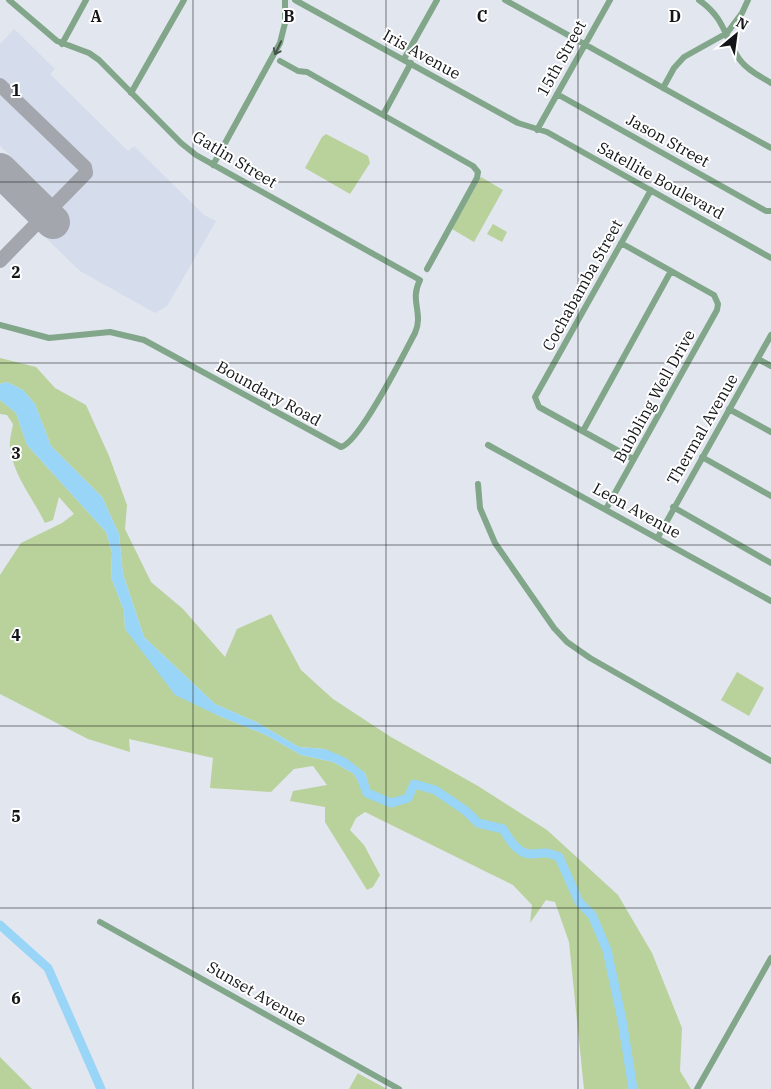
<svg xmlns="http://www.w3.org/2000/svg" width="771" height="1089" font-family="'IBM Plex Serif',serif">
	<rect width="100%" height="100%" fill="#e2e6ef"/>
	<path fill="#d5dcec" d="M14,29l41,40 -5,5 78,77 6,-5 70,69 12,6 -49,85 -12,7 -75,-42 -37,-36 23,-25 -66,-64v-102z"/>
	<path fill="#b9d19a" d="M326,134l42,22 2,7 -20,31 -45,-26 17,-31z
		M481,177l22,13 -29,52 -22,-13z
		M493,224l14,8 -5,10 -15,-8z
		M0,358l36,9 19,21 31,17 23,51 18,49 -2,24 26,53 32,27 42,48 12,-28 34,-15 30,56 32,29 58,38 87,49 69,44 71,65 34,58 30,75 -2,43 11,18h-107l-15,-147 -14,-40 -9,-2 -16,23 2,-18 -19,-20 -148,-73 -9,6 -6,12 14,15 16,30 -7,12 -6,3 -42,-68v-15l-35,-6 3,-10 34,-6 -14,-19 -19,3 -23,23 -61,-4 3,-30 -84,-19 1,13 -42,-13 -88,-45v-119l21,-32 41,-20 12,-9 -15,-17 -6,23 -8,3c-12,-25 -31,-46 -35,-75 -1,-8 2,-17 3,-24l-6,-9 -7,-1v-14l16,13 11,32 79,87 6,21 -1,24 13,34 1,18 92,86 49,20 35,20 32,7 21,12 12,21 3,-9 -4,-13 -40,-24 -26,-2 -43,-25 -41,-18 -71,-67 -21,-63 -4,-40 -17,-37 -51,-51 -16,-42 -12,-14 -16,-8 -7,2z
		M737,672l27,16 -15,28 -28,-16z
		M0,1057l32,32h-32z
		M358,1073l1,1 28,15h-38z"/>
	<path fill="#99d5f7" d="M7,382l16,8 12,14 16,42 51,51 17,37 4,40 21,63 71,67 41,18 43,25 26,2 21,9 19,15 4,12 -3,11 -12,-22 -21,-12 -32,-7 -35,-20 -49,-20 -42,-20 -50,-66 -1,-18 -13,-34 1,-24 -6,-21 -79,-87 -11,-32 -16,-13v-16z"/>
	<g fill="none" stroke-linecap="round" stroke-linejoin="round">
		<path stroke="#99d5f7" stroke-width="9" d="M363,783l4,10 24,10 17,-5 6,-14 21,6 31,21 12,12 25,6c6,10 15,26 29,25 14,-1 13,-3 27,3l20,45 13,13 15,35 15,70 11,69
			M0,925l48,43 53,121"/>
		<path stroke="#a3a6ad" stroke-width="14" d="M0,85l85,82 1,6 -86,88"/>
		<path stroke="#a3a6ad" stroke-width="34" d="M0,170l53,52"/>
		<path stroke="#82a68a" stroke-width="6" d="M295,0l223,123 29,9 224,126
			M505,0l266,148
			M699,0c28,20 24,37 41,60 8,11 20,16 31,23
			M62,44l24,-44
			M404,59l33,-59
			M280,61l18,10 9,1 166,94 5,6 -1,6 -50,91
			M663,88l11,-20 10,-11 43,-24 15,-20 6,-13
			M131,93l53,-93
			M557,94l209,117h5
			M383,115l28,-52
			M537,130l73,-130
			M213,165l67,-122 5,-20v-23
			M0,325l49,13 61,-6 34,8 197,107c18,-4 63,-93 74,-114 9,-20 -6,-32 5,-53l-224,-125 -15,-12 -82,-83 -10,-7 -32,-12 -48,-41
			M758,359l13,7
			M729,409l42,23
			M583,431l88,-160
			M488,445l283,156
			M702,457l69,39
			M633,459l-94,-52 -4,-10 116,-207
			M478,484l2,24 15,35 59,85 13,14 23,16 181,103
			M673,507l98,56
			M606,509l111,-199 1,-6 -4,-9 -93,-52
			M658,537l113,-202
			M100,922l299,167
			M697,1089l74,-131"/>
	</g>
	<defs><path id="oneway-shaft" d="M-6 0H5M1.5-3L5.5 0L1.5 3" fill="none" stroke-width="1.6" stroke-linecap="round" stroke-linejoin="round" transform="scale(1.25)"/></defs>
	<use stroke="#46564b" href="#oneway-shaft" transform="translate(278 48) rotate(115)"/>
	<path fill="none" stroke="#141518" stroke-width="1" stroke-opacity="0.55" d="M193,0v1089M386,0v1089M578,0v1089M0,182h771M0,363h771M0,545h771M0,726h771M0,908h771"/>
	<g text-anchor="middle" stroke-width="4" stroke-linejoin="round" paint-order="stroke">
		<g font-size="16" fill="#141518" stroke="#fff">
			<text transform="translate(422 54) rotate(29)" y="6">Iris Avenue</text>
			<text transform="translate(561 58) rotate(-61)" y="6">15th Street</text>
			<text transform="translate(668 140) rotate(29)" y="6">Jason Street</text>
			<text transform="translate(235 159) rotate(31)" y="6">Gatlin Street</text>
			<text transform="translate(661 180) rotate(29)" y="6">Satellite Boulevard</text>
			<text transform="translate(582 285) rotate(-61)" y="6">Cochabamba Street</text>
			<text transform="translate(269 393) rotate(29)" y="6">Boundary Road</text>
			<text transform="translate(654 396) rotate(-61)" y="6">Bubbling Well Drive</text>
			<text transform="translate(702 429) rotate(-60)" y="6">Thermal Avenue</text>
			<text transform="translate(637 510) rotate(29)" y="6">Leon Avenue</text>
			<text transform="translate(257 993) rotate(30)" y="6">Sunset Avenue</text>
		</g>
	</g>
	<g font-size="16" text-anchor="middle" font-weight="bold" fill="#141518" stroke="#fff" stroke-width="4" stroke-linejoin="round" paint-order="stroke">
		<text x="96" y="22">A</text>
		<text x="289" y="22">B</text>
		<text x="482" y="22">C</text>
		<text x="675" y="22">D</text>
		<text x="16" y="96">1</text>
		<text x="16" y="278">2</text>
		<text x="16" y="459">3</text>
		<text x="16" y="641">4</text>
		<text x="16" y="822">5</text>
		<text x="16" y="1004">6</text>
	</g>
	<g transform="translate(736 35) rotate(29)" stroke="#ffffff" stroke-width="4" paint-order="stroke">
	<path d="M0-4L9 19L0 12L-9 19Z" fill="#141518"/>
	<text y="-8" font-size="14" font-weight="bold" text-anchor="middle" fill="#141518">N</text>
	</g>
</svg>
